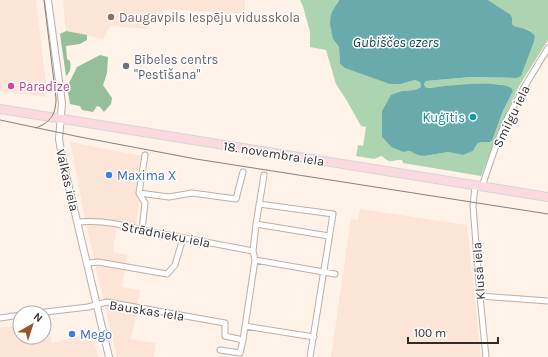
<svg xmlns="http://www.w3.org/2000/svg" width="548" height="357" font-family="Karla,sans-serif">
	<rect width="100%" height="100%" fill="#fef2e9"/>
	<path fill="#fce5d6" d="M0,0h36l11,92 -1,5 -46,-6z
		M63,0h182l-1,14 -80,-5 -17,20 -37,-3 -7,13 -37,-8z
		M70,142l76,15 -11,75 -19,-3 -3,23 14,3 -5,32 18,3 -9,49 25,4 -2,14h-37l-31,-133z
		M360,209l107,16 14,132h-150l20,-138 7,1z
		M48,322l4,21 40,-10 6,24h-98v-29l20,-3v12h24v-14z"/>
	<path fill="#acd4b1" d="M300,0h39l-2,2 -4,37 6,8 1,17 61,20 14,-4 5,2 1,5 -6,3 -13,1 -20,20v26l9,10 12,5 7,-1 14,5 24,-4 15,3 10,-4 4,-7 4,-2h9l2,-1 11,-30 10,-20c-3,-5 -8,-5 -14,-7l-63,3 -9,1h-2l-1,-4 2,-3 45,-4 46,1 4,-2 13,-34 1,-6 -6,-6 -15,-4 -2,-2v-6l-1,-3 -23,-15h60v40l-29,46 -17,36 -7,19 -14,35 -78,-13 -1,-3c-5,-1 -9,2 -13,1 -3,-1 -5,-4 -8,-5l-7,3 -18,-3 2,-11 5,1 3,-19 -5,-1 -14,-25 -11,-17 -10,-34 -16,-3v-15l-7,-26z"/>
	<path fill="#95be9b" d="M66,31l21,4v5l-7,4 -14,2 1,13 3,2c1,6 1,11 -4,15l-6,-42z
		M100,55l8,2 -1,16 -4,12 9,13 -1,6 -7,8 -4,-5 -3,-1 -4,6 -11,-2 -2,-4 -10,-2 -3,-17 10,-20z"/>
	<path fill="#69aaac" d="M339,0h149l23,15 1,3v6l2,2c8,2 16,3 21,10l-1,6 -13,34 -4,2 -46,-1 -45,4 -2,3 1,3c4,2 8,0 12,0 15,-2 61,-6 72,0 3,1 3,2 4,4l-10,20 -11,30 -2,1h-9l-4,2 -4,7 -10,4 -15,-3 -24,4 -6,-1 -8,-4 -7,1 -12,-5 -9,-10v-26l9,-16 11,-4 13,-1 6,-3 -1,-5 -5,-2 -14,4h-11l-45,-16 -5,-4 -1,-17 -6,-8 -3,-15 1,-10z"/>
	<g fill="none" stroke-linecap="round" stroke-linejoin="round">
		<g stroke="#bdaea4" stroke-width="7">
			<path id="minor" d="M475,186l-2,20 7,90 6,61
				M482,187c7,-22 14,-43 23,-64 12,-26 28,-50 43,-75
				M139,193l30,4 23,-4 44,6 7,-27
				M259,204l74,10 -23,143
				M78,222c20,-2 44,2 64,8l111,21
				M256,224l73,12
				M142,230l3,-27 -6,-10 6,-38
				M255,260l80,14
				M88,263l10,-1 69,12 8,-9 8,-27
				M480,296l68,5
				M37,313l51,-6 19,-5 118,21v13l18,4
				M0,318l20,-3
				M245,326l69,11
				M220,350l20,3 3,-13 12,-80 -2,-9 3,-27 8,-49"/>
		</g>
		<g stroke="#bdaea4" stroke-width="8">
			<path id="tertiary" d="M48,0l14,103 -3,36 4,23 46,195"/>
		</g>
		<g stroke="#d6d5d4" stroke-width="10">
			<path id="primary" d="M0,109l548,88"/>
		</g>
		<use href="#minor" stroke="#fff" stroke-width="5"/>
		<use href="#tertiary" stroke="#fff" stroke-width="6"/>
		<use href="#primary" stroke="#fbdadf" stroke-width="8"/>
		<path stroke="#887f79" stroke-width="1" d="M0,120l80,17 116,22 352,55
			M36,128c15,-6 20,-14 20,-30l-12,-98"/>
	</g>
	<circle fill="#8d6e63" stroke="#fff" stroke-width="1.5" cx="111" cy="17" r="4"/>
	<circle fill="#6b7280" stroke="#fff" stroke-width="1.5" cx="126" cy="66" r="4"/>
	<circle fill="#d1479c" stroke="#fff" stroke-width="1.5" cx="11" cy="86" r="4"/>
	<circle fill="#0f9aa8" stroke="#fff" stroke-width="1.5" cx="473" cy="117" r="4"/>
	<g fill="#3f7fe0" stroke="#fff" stroke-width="1.5">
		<circle cx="109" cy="175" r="4"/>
		<circle cx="72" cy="334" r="4"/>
	</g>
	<g text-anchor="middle" stroke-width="3" stroke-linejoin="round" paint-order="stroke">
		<g font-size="13" fill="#785e54" stroke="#fff" text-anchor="start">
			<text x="119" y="22">Daugavpils Iespēju vidusskola</text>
		</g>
		<g font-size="13" fill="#5b616d" stroke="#fff" text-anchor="start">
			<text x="134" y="64">Bībeles centrs<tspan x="134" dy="15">"Pestīšana"</tspan></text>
		</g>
		<g font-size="13" fill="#b23c85" stroke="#fff" text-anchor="start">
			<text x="19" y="91">Paradīze</text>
		</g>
		<g font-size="13" fill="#312b27" stroke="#fff">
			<text transform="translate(511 116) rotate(-64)" y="5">Smilgu iela</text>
			<text transform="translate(274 153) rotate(9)" y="5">18. novembra iela</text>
			<text transform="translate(68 180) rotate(77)" y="5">Valkas iela</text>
			<text transform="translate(166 234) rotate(11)" y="5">Strādnieku iela</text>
			<text transform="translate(478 271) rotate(-94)" y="5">Klusā iela</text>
			<text transform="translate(147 310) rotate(9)" y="5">Bauskas iela</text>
		</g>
		<g font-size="13" fill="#0d838f" stroke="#fff" text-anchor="end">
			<text x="465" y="122">Kuģītis</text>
		</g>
		<g font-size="13" fill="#366cbe" stroke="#fff" text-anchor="start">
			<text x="117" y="180">Maxima X</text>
			<text x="80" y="339">Mego</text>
		</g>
		<g font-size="14" font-style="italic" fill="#064547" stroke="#fff">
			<text x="396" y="47">Gubiščes ezers</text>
		</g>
	</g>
	<g transform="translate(32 325) rotate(39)"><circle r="19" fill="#ffffff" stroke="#adaaa9"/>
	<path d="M0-3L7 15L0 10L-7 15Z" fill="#99532a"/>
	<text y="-6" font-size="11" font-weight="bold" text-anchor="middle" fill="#312b27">N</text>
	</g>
	<path d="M408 337v6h90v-6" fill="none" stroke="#312b27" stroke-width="2"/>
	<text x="414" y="337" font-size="12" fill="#312b27" stroke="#ffffff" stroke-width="3" paint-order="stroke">100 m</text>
</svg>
